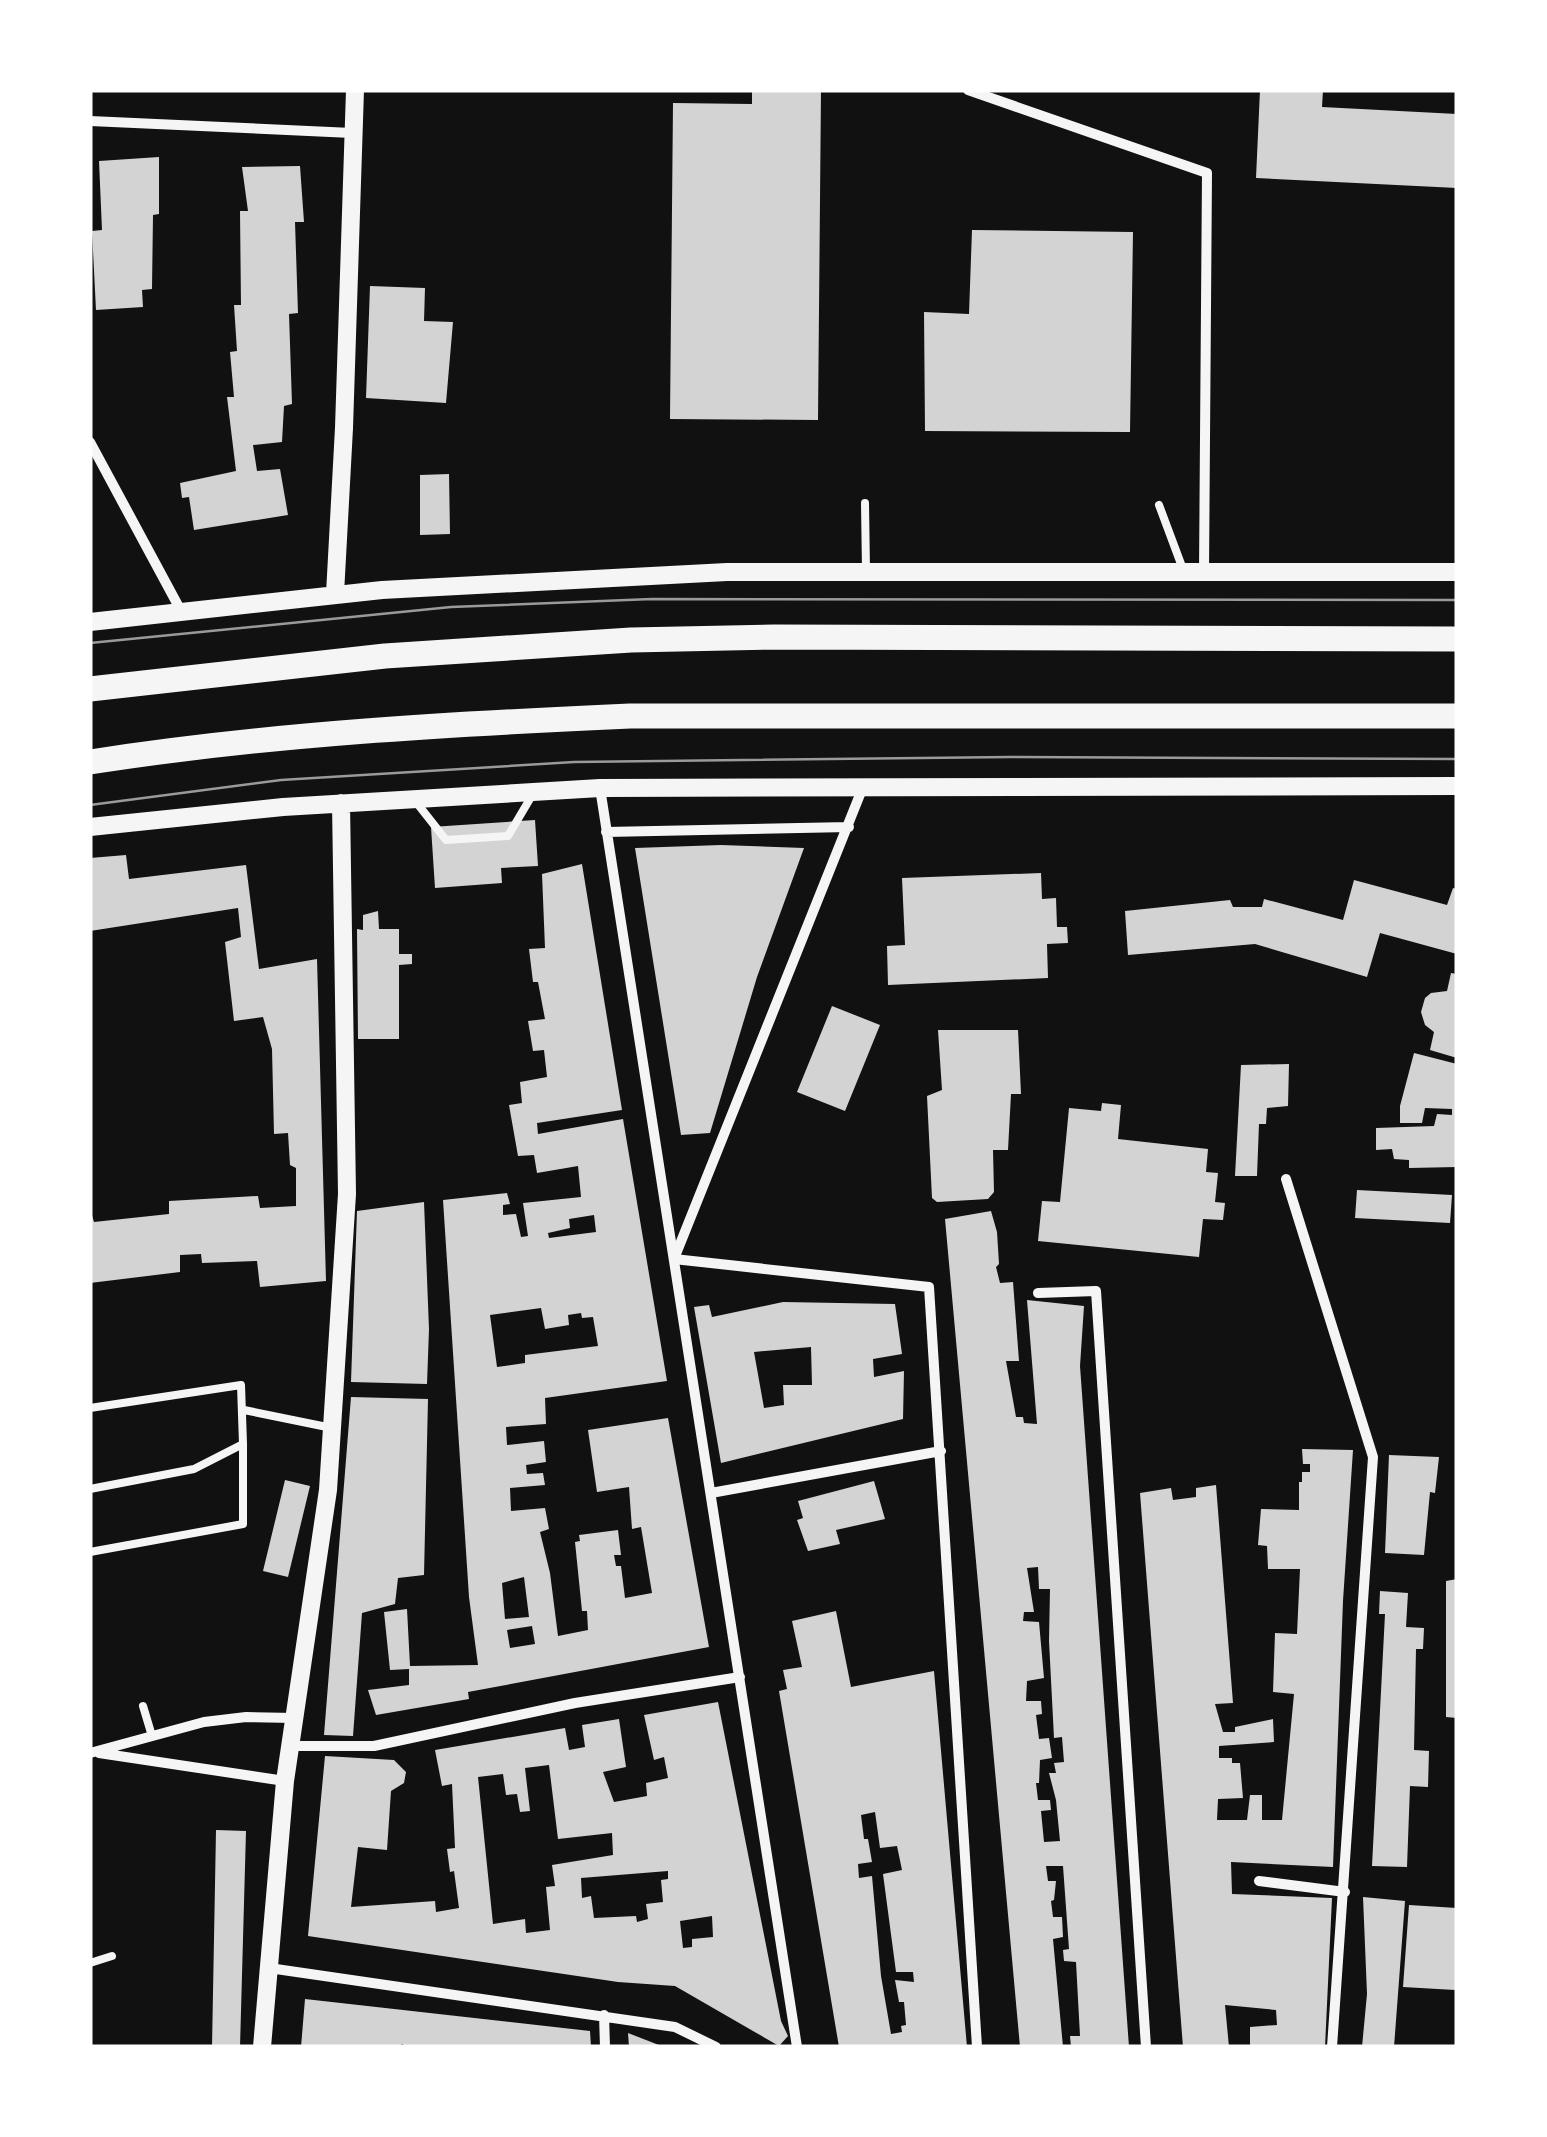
<svg xmlns="http://www.w3.org/2000/svg" width="1547" height="2137" font-family="Roboto,sans-serif">
	<rect width="100%" height="100%" fill="#111"/>
	<path fill="#d3d3d3" fill-rule="evenodd" d="M752,90h69l-3,330 -148,-1 3,-316 79,1z
		M1260,90h63l-1,17 135,7v74l-201,-10z
		M159,157v57l-6,1 -1,74 -10,1 1,17 -47,3 -4,-79 10,-1 -3,-69z
		M300,166l4,56h-9l3,91 -9,1 3,90 -8,2 -2,36 -29,3 4,26 23,-2 8,46 -94,15 -5,-33 -7,1 -2,-15 56,-12 -9,-74h7l-4,-45 7,-1 -3,-46h7l-1,-94h8l-6,-44z
		M972,230l161,2 -3,200 -205,-1 -1,-119 45,2z
		M370,286l55,2 -1,33 29,1 -7,81 -80,-5z
		M449,474l1,60 -30,1v-60z
		M535,820l3,46 -37,2 1,15 -67,5 -4,-61z
		M721,845l83,3 -47,129 -47,156 -29,2 -46,-287z
		M126,855l3,24 117,-14 13,104 58,-10 9,322 -66,6 -3,-26 -55,2 -1,-9 -21,1v17l-90,11v-74l4,13 75,-8v-13l89,-5 2,12 36,-2v-38l-6,-3 -2,-32 -14,1 -2,-85 -9,-32 -29,4 -9,-79 16,-5 -3,-29 -148,23v-73z
		M582,864l40,246 -85,13 1,11 85,-15 44,262 -122,17 1,26 -40,3 1,18 37,-4 2,21 -20,3 1,9 16,-1 2,12 -35,3 1,23 34,-3 4,21 -9,3 10,41 8,63 30,-6 -1,-19h-5l-7,-69 5,-1 -1,-6 39,-5 3,25h-7l2,11h5l4,32 27,-5 -11,-66 -9,2 -3,-42 -32,5 -9,-62 80,-12 41,229 -241,45 1,7 -93,16 -8,-25 41,-5v-16l-19,1 -6,-58 23,-3 3,57 68,-1 -9,-68 -26,-397 64,-7 3,11 -7,1v10l13,-1 5,23 7,-1 -5,-33 58,-6 -3,-31 -41,7 -3,-18 -16,1 -9,-51 13,-2 -2,-21 27,-5 -3,-27 -11,1 -5,-30 17,-2 -7,-37h-5l-4,-33 16,-1 -3,-74zM594,1215l2,17 -47,6 -1,-5 22,-5 -1,-9zM541,1308l4,21 24,-4 -1,-10 13,-2 1,5 11,-1 5,29 -73,9v8l-28,4 -7,-52zM524,1577l5,40 -24,2 -3,-36zM532,1626l3,18 -25,4 -3,-18z
		M1041,873l1,26 14,-1 1,29h10l1,16 -21,1 1,34 -160,7 -1,-39 18,-1 -3,-67z
		M1354,880l93,25 6,-17 4,1v65l-77,-21 -13,44 -112,-33 -127,11 -3,-44 105,-11 3,7h29l2,-8 79,21z
		M378,911l1,18h20v25h13v10l-13,1v74h-41l-1,-110 6,1v-15z
		M1451,973l6,1v84l-27,-8 4,-18 -9,-7 -4,-13 4,-14 6,-5 16,-2z
		M832,1006l48,19 -35,86 -48,-19z
		M938,1030h80l3,64h-10l-3,56h-15l1,42 -6,7 -51,3 -5,-4 -5,-102 15,-6z
		M1414,1053l43,11v103l-48,1v-8l-15,-1 -2,-10 -16,1v-22l58,-2 3,-12 15,1v-6l-27,-1 -3,15h-22v-17z
		M1289,1064l-1,42 -21,2 -1,16h-7l-2,52h-22l6,-111z
		M1102,1103l19,2 -3,34 90,10 -2,23 12,1 -3,29 10,1 -2,17 -20,-1 -4,38 -161,-16 4,-40 18,1 9,-94 32,3z
		M1357,1190l95,5 -2,28 -95,-5z
		M424,1202l5,127 -2,55 -76,-2 6,-171z
		M991,1211l6,21 2,32 -3,3 4,16 13,-1 6,79h-13l10,56h7l1,6 13,1 -10,-124 57,6 -4,60 49,681h-58l-1,-11h10l-4,-74 -12,-1 -1,-11 6,-1 -6,-83h-17l2,15h8l-2,19 -3,1 2,16h9l1,20 -10,2 10,108h-43l-75,-828zM1038,1567l1,22h11l-1,52 5,97 8,-1 2,25 -10,1 2,10h-7l7,27 4,41 -16,1 -3,-31 10,-1 -1,-10h-12l-2,-17h3l1,-23 12,-2 -3,-20 -10,1 -3,-24 6,-1 -1,-13h-15l1,-20 17,-3 -5,-56 -16,-1 1,-9h10l-7,-44z
		M783,1302l112,2 7,50 -29,5 1,18 30,-6 -1,48 -182,44 -27,-156 15,-2 3,12zM811,1347l1,38h-29l1,20 -20,3 -10,-56z
		M351,1397l77,2 -4,176 -26,3 -3,26 -33,9 -9,123 -29,-1z
		M1302,1449l51,1 -10,151 -10,266 -102,-5 1,32 100,4 -7,149h-75v-20l27,-2 -1,-15 -51,-5 4,42h-46l-43,-554 31,-5 2,12 23,-3v-9l20,-3 17,218 -18,1 8,28h12v-5l38,-8 1,23 -55,4v12h13v5h8l3,35 -25,1 -1,21h30l3,-25h12v25h20l12,-126 -21,-2 2,-59 22,1 3,-65h-32l-1,-23 -9,-1 3,-36 38,1v-28h3v-10h8v-8h-7z
		M1389,1455l50,2 -4,36 -5,-1 -6,63 -39,-2z
		M285,1480l25,6 -22,91 -25,-6z
		M874,1481l11,38 -49,11 4,14 -32,7 -11,-31 6,-2 -5,-17z
		M1457,1579v139l-11,-1v-136z
		M1380,1591l28,2 -2,34 18,1 -1,21h-7l-2,101 15,1 -1,36 -18,-1 -3,81 -35,-1 13,-252h-6z
		M836,1611l15,76 83,-16 33,376h-128l-60,-356 8,-2 -4,-19 19,-3 -10,-46zM875,1812l5,36 17,-2 5,24 -19,4 13,98h17l1,10 -19,-2 4,22h5l2,23 -5,1 1,6 -11,2 -10,-58 -9,-100 -13,2 -1,-14 14,-2 -4,-23h-4l-3,-24z
		M718,1702l63,319 7,15 -9,10 -104,-60 -57,-4 -310,-46 17,-180 69,4 12,12 -2,11 -13,8 -4,59 -29,-3 -7,60 84,-6 1,11 23,-4 -5,-37 -4,1 -3,-23 8,-1 -3,-64 -10,2 -7,-36 130,-22 4,22 16,-3 -3,-22 37,-6 7,48 -23,5 11,30 33,-6 -1,-13 22,-5 -4,-21 -10,3 -10,-45zM549,1765l9,74 54,-6 1,22 -61,10 3,21 -9,1 4,43 -24,3 -1,-14 -32,5 -15,-147 25,-3 3,21 11,-1 3,18 10,-1 -5,-43zM668,1871v8l-7,1 2,22 -17,2 2,15 -11,3 -1,-6 -42,2 -3,-22 -9,2 -1,-20zM712,1916l1,21 -21,2v8l-9,1 -3,-27z
		M216,1830l30,1 -6,216h-28z
		M1363,1897l42,4 -11,146h-32l5,-53z
		M1409,1905l48,3 -2,82 -52,-3z
		M305,1999l285,32 1,16h-188v-3l-8,3h-94z
		M628,2033l36,14h-35z"/>
	<g fill="none" stroke-linecap="round" stroke-linejoin="round">
		<path stroke="#f5f5f5" stroke-width="8" d="M865,503l1,68
			M1159,505l25,67
			M416,802l30,38 62,-4 26,-44
			M90,1408l151,-23 2,59 -49,25 -104,20
			M244,1410l88,18
			M90,1552l153,-28v-80
			M143,1706l9,30
			M90,1963l22,-7"/>
		<path stroke="#f5f5f5" stroke-width="10" d="M968,90l239,83 -3,399
			M90,121l262,12
			M90,442l90,167
			M863,787l-189,472 255,28 48,760
			M600,788l197,1259
			M606,832l243,-5
			M1286,1179l87,278 -41,590
			M1038,1293l58,-2 50,756
			M711,1493l230,-42
			M291,1746h83l201,-43 165,-26
			M90,1753l114,-31 42,-5 49,1
			M99,1753l186,28
			M1259,1881l86,11
			M269,1968l406,59 41,20
			M604,2015l1,32"/>
		<path stroke="#f5f5f5" stroke-width="18" d="M335,594l9,-166 11,-338
			M90,622l292,-32 345,-18h730
			M90,827l193,-20 317,-19 857,-2
			M262,2047l23,-266 43,-291 19,-296 -6,-391"/>
		<path stroke="#f5f5f5" stroke-width="25" d="M90,689l295,-33 246,-16 143,-3 683,2
			M90,762c179,-28 360,-38 540,-46h827"/>
		<path stroke="#9a9a9a" stroke-width="2.5" d="M90,643l361,-36 201,-8 805,1
			M90,805l191,-25 293,-18 436,-5 447,2"/>
	</g>
	<rect width="1547" height="2137" fill="none" stroke="#ffffff" stroke-width="185"/>
</svg>
